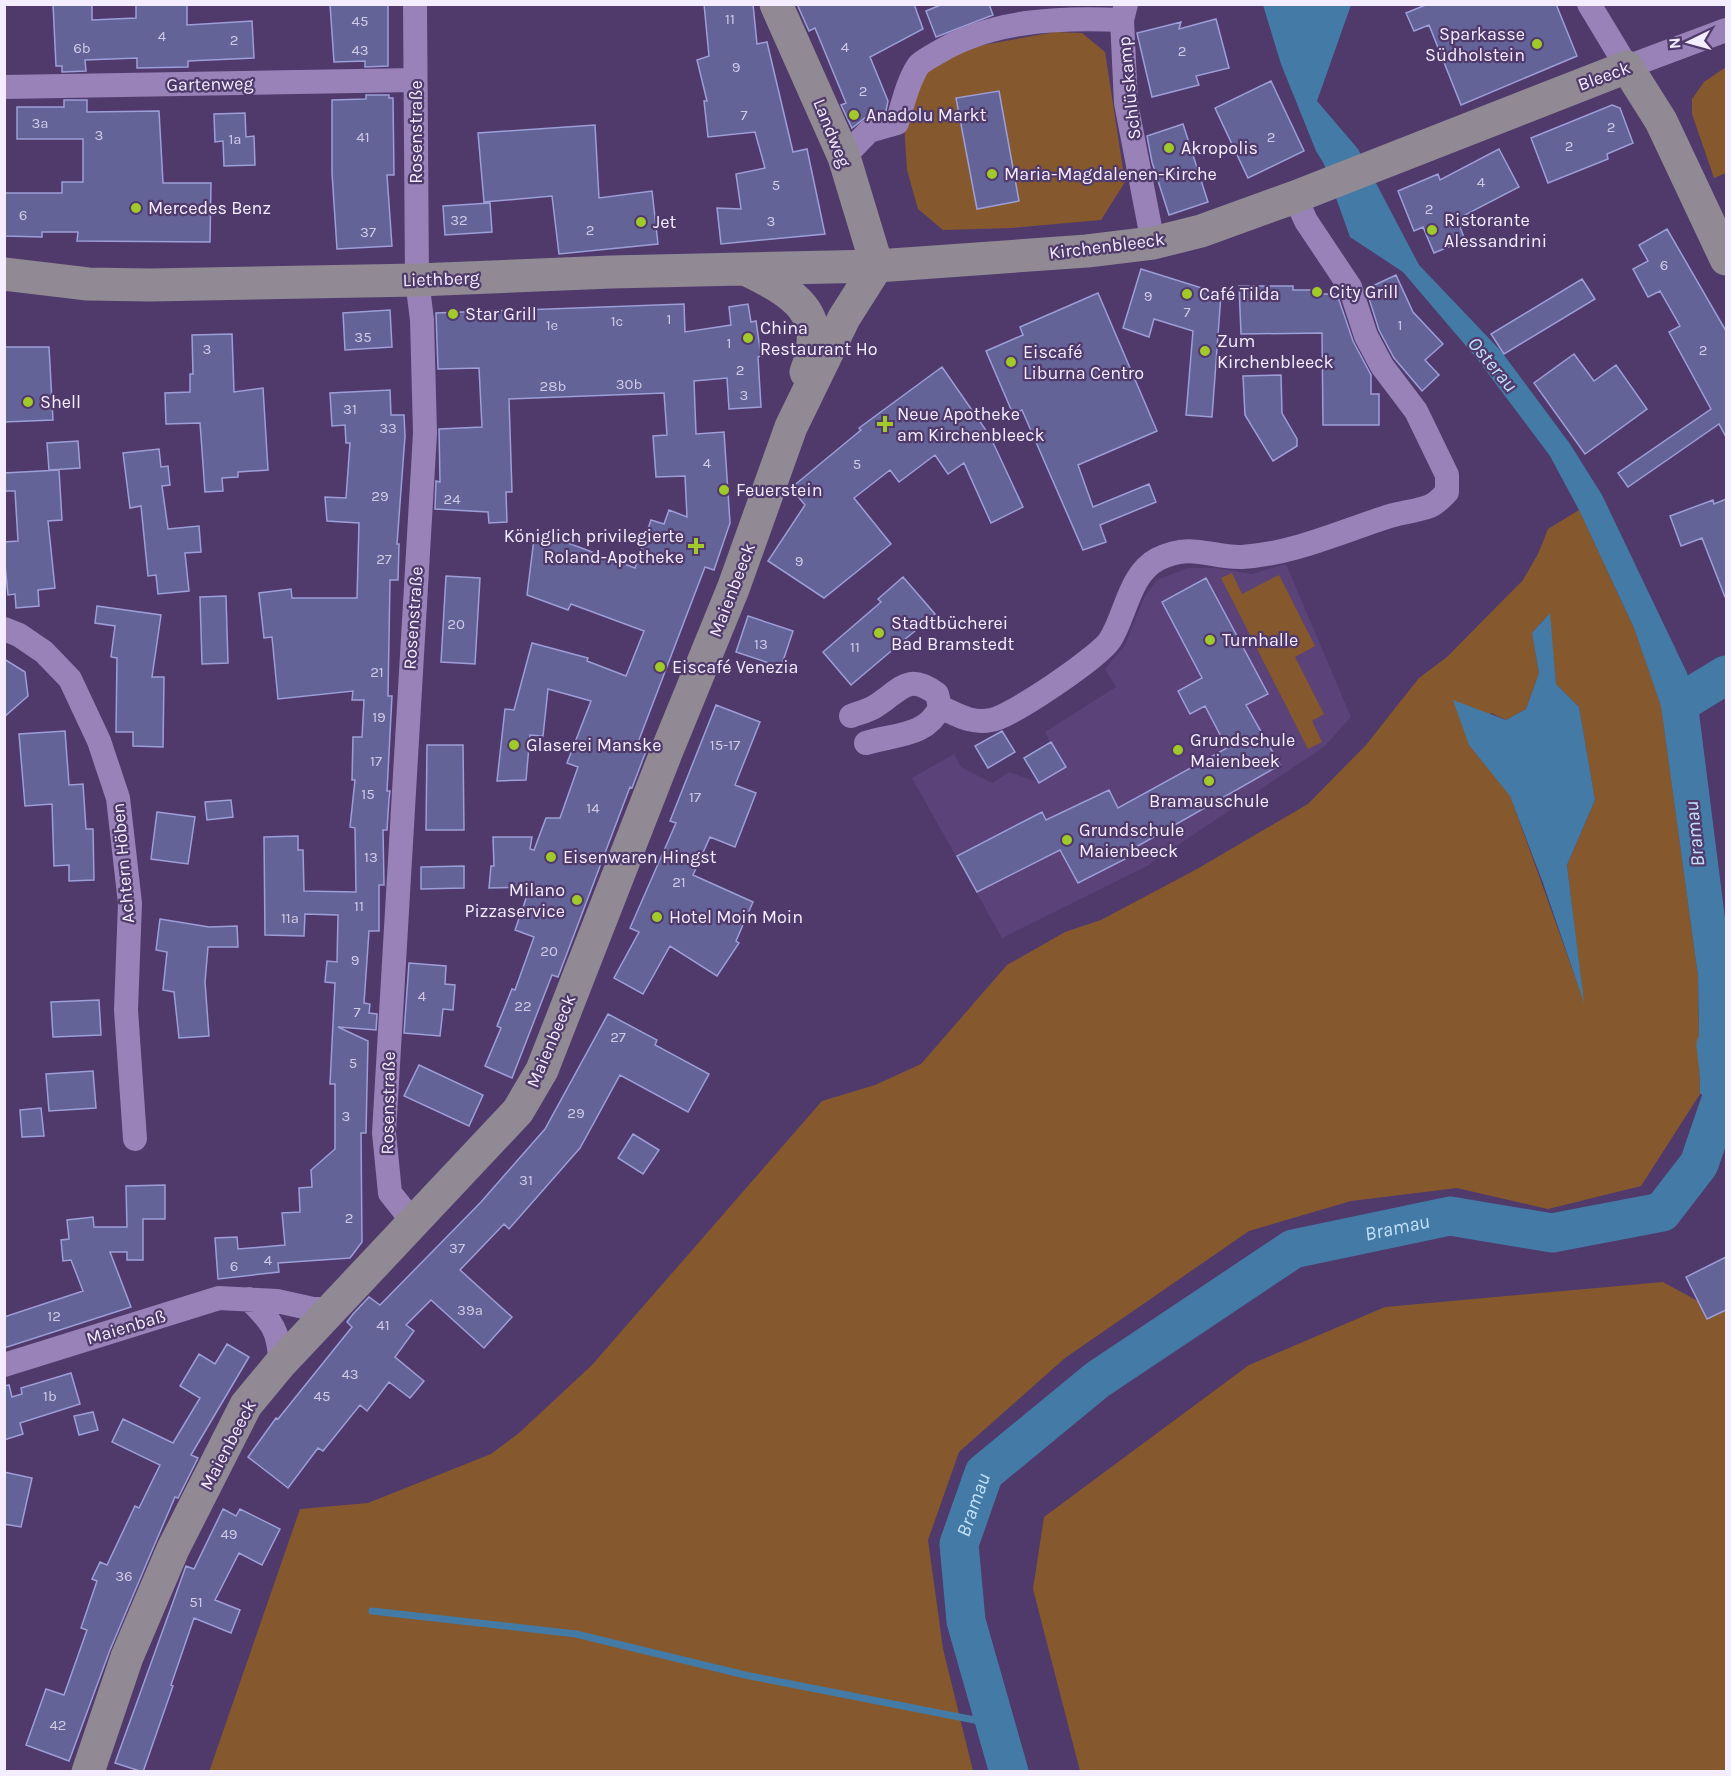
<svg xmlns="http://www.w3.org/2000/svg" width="1731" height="1776" font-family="Karla,sans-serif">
	<rect width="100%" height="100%" fill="#503a6b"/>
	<path fill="#5b4279" d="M1286,564l65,153 -26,29 -178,120 -145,72 -90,-160 42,-24 7,13 31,16 17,-11 29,10 -14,-24 26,-16 -5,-10 71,-45 -11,-18 20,-24 20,-49 12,-16 31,-12h27l37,6z"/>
	<path fill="#85592d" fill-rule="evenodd" d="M1055,32l27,1 23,19 20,130 -24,38 -90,8 -68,2 -25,-21 -11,-39 -3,-47 24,-54 22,-18z
		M1726,67v106l-12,5 -22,-64v-15l12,-17z
		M1579,510l55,118 27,77 37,271 2,118 -59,92 -93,23 -91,-21 -106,13 -102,30 -184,127 -106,94 -31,88 15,109 30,122 -764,1 91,-263 68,-6 123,-49 28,-21 73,-68 230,-264 53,-16 46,-21 86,-99 58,-33 36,-12 96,-51 111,-65 58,-59 53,-67 28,-21 76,-77 15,-26 10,-25zM1549,614l7,70 23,23 16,93 -28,65 16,134 -73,-204 -41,-50 22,-32 15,7 20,-11 13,-36 -7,-40z
		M1232,573l10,21 37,-19 36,71 -20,11 29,57 -12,7 10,21 -14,7 -87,-171z
		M1663,1282l51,28h12v461h-646l-47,-182 11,-72 205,-152 136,-58z"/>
	<path fill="#447ba6" d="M1263,5h88l-34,96 41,48 61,116 82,86 69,93 32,51 85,178 12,40 27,213v171l-26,-3 -2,-118 -37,-270 -27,-78 -55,-118 -29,-54 -72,-96 -75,-88 -53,-35 -26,-73 -8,-13 -35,-87z
		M1550,613l6,71 23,23 16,93 -28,65 17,138 -41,-120 -33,-87 -41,-51 -16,-45 53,20 20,-11 13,-36 -7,-40z"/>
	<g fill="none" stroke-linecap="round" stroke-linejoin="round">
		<path stroke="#447ba6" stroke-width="7" d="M372,1611l204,23 169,41 250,49"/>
		<g stroke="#447ba6" stroke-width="39">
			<path d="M1680,703l46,-28"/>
			<path id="s1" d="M1009,1772l-43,-151 -7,-77 25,-71 113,-93 196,-131 157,-33 102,17 110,-21 37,-48 23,-67 -6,-52"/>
		</g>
	</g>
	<path fill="#646398" stroke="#9d9ed8" stroke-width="1.5" d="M53,4h39v16l44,-2v-14h51v21l65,-4 2,37 -66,3v6l-51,1v-10l-52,2 1,11 -24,1v-6h-6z
		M330,4h58v62l-23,1v-6l-31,1z
		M704,4h49l4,40 10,-2 26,110 14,-3 18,85 -104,10 -4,-36 24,1 -5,-35 29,-6 -10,-36 -47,5 -4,-36h3l-10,-41 12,-4z
		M797,4h117l9,25 -53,28 18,44 -2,10 -21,7 -13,10 -11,-23 5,-2 -31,-75 -6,3z
		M943,4h46l4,11 -57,22 -10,-26z
		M1428,4h128l21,52 -116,49 -32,-80 -15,6 -8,-18z
		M1216,19l13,49 -33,8 3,9 -47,12 -15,-64 44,-11 -2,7z
		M1271,81l33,70 -56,27 -33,-70z
		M999,91l20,110 -42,8 -21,-111z
		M366,95h23v3h4l1,77h-7l5,71 -55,3 -5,-76v-73l34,-1z
		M64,100h23v12l72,-1 4,72h48l-1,59 -133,-1 1,-9h-36v5l-38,-1v-43h58v-11h21v-43h-66v-32h47z
		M1612,105l8,3 13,35 -26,11 1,5 -60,24 -17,-45z
		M245,113l1,24 8,-1 1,29 -31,1 -1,-25 -8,1 -1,-28z
		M1183,124l25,78 -39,13 -17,-53 -5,-26z
		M595,125l4,73 53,-7 6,53 -99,10 -7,-58 -68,6 -6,-69z
		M1499,149l20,38 -62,32 8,21 -31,13 -11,-26 -9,4 -16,-40 40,-17 2,6z
		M490,203l2,29 -47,3 -2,-29z
		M1667,229l59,102v106l-7,-13 -91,63 -10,-14 93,-64 -42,-77 11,-6 -20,-35 -12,6 -15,-28 15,-8 -9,-16z
		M1141,269l80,25 -9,123 -26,-2 7,-84 -39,-12 -5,18 -26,-9z
		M1396,275l17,37 30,32 -18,16 14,15 -17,16 -28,-33 -15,-28 -13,-41z
		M1582,279l13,20 -91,55 -13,-20z
		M1239,286h54v4h29v4h15l16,47 18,34v19h8v31h-56l-1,-92 -81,1z
		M1098,293l59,138 -79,34 15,42 56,-23 7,18 -56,23 6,17 -23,8 -61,-140 -9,4 -27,-63 37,-16 -3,-8z
		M684,304l1,28 46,-7 -2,-18 19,-3 3,18 5,-1 5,35 -3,1 3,50 -32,2 -2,-31 -33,3 2,53 28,-2 6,91 -16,47 -9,-3 -68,178 10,4 -4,10 -11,29 -2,-1 -72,190 -6,-2 -40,103 -27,-12 16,-38 -4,-2 15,-37 3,1 19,-53 -19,-7 15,-43 -41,1 2,-22h3l-1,-29h39l-2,12 4,1 12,-32h14l18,-51 -11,-4 24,-62 -43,-12 -5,47 -13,-1 -4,45 -29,1 8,-72 9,1 18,-67 56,15 -1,3 39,15 18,-45 -73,-27 -3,6 -41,-15 7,-56 26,1 75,28 16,-48 13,4 5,-14 18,7 -2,-41 -29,1 -3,-41 14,-1 -3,-42 -155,6 3,93h-6l1,30 -18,1 -1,-11 -53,-3 1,-28 4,1 -1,-53 43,-2 -3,-59 -41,1 -2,-56z
		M390,310l2,37 -47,3 -2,-37z
		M232,334l2,58 29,-4 5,82 -30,2v5l-16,1 1,13 -18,1 -5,-69 -34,1 -1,-31 25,-1v-18h3l-1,-39z
		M4,347h45l4,73 -49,2z
		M1574,354l20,27 22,-16 31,44 -62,45 -51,-71z
		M942,367l48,69 33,71 -32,16 -27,-60 -16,11 -13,-19 -36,27 -9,-12 -36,28 37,46 -67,54 -56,-37 37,-56 -14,-17 70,-58 -2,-2z
		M1281,375l1,38 15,26v7l-24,15 -28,-46 -2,-39z
		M390,390l1,25h13l1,21 -8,108h2l-1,36h-8l-2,116h4l-5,95h3l-1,8 -2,31h-4l1,55h-5v46h-10l-5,72 6,1 -1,9 8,1 -1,16 -38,-3 30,14 -2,92h-5l1,109 -12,16 -72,5 1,9 -61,7 -3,-41 22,-1 1,12 47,-4 -3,-32 18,-1 -1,-24 13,-1 -1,-17 24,-21v-65h-5l5,-101 -10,-1 2,-21 10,1 1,-47 -33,-1 -1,22 -39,-1 -1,-98 34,-1v14h5l1,41 52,1 -1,-64 -5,-1 5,-47h-3l1,-43h9l2,-37h-12l1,-9 -75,8 -6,-62 -8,1 -5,-45 32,-4 1,9h65l2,-75 -32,-2 -2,-24 21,1 4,-55h-4l-1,-18 -13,1 -2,-33z
		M78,441l2,27 -31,2 -2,-27z
		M159,449l2,18 7,-1 2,19 -8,1 6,43 31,-3 2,26 -16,1 4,38 -31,3 -2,-19 -8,1 -7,-70 -11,2 -7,-55z
		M59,470l3,50 -14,1 7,67 -17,2 1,16 -23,2 -1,-14 -7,1 -4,-41v-12l14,-1 -3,-50h-11v-18z
		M1726,499v98h-1l-23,-59 -21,8 -11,-30 43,-16 1,4z
		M446,576l34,2 -5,86 -34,-2z
		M903,577l32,37 -84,71 -28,-33 58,-50 -3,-3z
		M1206,578l62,116 -22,11 34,60 -144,82 3,5 -61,31 -18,-33 -83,42 -20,-36 85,-44 4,8 63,-30 9,18 109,-60 -22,-42 -15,8 -12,-23 24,-13 -40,-76z
		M226,596l2,67 -26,1 -2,-67z
		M97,606l64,9 -9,62h12l-1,70 -30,-1v-14h-17l1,-74 -6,-1 4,-31 -20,-3z
		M748,616l45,15 -12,36 -45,-15z
		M4,659l21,13 3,24 -24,21z
		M716,705l44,17 -25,63 21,8 -21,54 -25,-10 -17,38 60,27 -17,39 3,2 -22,33 -47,-30 -27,48 -29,-16 25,-46 -9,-4 46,-105 -6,-2z
		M65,731l4,54 14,-1 3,45h7l1,51 -25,1v-16l-15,1 -2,-62 -27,2 -6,-72z
		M1002,731l13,21 -27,16 -13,-22z
		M1051,742l15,25 -27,16 -15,-25z
		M427,745h36l1,85h-38z
		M231,800l2,17 -26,3 -2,-18z
		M157,812l38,5 -7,47 -37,-5z
		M464,866v22l-43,1v-22z
		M160,919l49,8 28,-1 1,21h-30l-3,35 4,54 -30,2 -5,-46 -11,-2 4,-38 -11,-2z
		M409,963l37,3 -1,18 10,1 -2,25 -10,-1 -3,27 -36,-3z
		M99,1000l2,35 -48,2 -2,-35z
		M608,1014l49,26 -2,5 54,29 -21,38 -68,-37 -40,73 -71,81 -5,-5 -44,46 52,47 -28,31 -53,-48 -25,25 8,6 -19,26 29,24 -14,17 -21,-16 -22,29 -7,-6 -37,46 -5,-3 -30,40 -40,-31 28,-39 2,1 74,-92 -5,-5 6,-8 16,-17 11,8 101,-103 64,-73z
		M419,1065l64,30 -14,31 -65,-30z
		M93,1071l3,37 -47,3 -3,-37z
		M41,1108l3,28 -22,1 -2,-27z
		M633,1134l26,16 -16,24 -25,-16z
		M165,1185v34h-22v41h-16v-8h-17l21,55 -127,41v-31l79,-26 -12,-31 -8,1 -2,-21 8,-1 -2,-19 26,-3 1,10h33l-1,-41z
		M1726,1257v53l-19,9 -21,-42z
		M227,1344l22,13 -58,98 7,3 -20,40 -3,-1 -27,63 -38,90 -41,111 -43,-16 20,-56 18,6 23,-65 -6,-2 16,-47 -5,-2 8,-17 7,3 28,-59 4,2 21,-43 -48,-23 11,-23 50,24 27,-45 -20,-12 19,-32 16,10z
		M71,1373l9,31 -60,19 3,11 -19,6v-54l5,-1 3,12 10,-3 -1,-6z
		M93,1412l5,18 -19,5 -5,-19z
		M4,1472l28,6 -11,49 -17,-3z
		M223,1509l13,7 4,-7 40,20 -18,36 -23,-12 -24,47 25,10 -9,23 -37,-15 -23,67 2,1 -30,86 -28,-9 71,-197 8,3z"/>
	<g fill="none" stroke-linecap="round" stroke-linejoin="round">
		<path stroke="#9882b8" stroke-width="24" d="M1126,4l-4,16 4,83 27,140
			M1589,4l38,63 99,-37
			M4,87l411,-7
			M844,157l25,-26 28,-8c6,-19 10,-40 21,-57 4,-5 13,-9 19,-13 54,-33 123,-36 185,-33
			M4,629l15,6 25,17 26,27 29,62 19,57 12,105 -4,107 9,129
			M851,716c8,-3 16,-5 23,-9 26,-15 32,-36 63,-13l3,13c18,8 31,17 51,13 20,-3 108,-63 119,-80 16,-25 19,-66 48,-81 35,-17 52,-1 84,-2 51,-3 100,-26 148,-41 13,-4 28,-5 40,-10 6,-2 12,-9 17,-14v-17l-31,-64 -34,-45 -16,-30 -16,-49 -44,-66 -11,-24
			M866,743c28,-9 61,-6 74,-36
			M413,1222l-23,-29 -6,-60 41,-700 -3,-113 -5,-40 -2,-276
			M249,1299c23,23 31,32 31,65
			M4,1365l215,-67 58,3 36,8h19"/>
		<path stroke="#918a95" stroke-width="33" d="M776,4l68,153 33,109
			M747,270c47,23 82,43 59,102
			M4,274l84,10 62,1 267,-5 194,-8 266,-6 210,-15 66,-8 48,-12 94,-34 332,-130 34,54 65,138
			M88,1772l39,-115 46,-108 73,-144 34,-41 238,-253 24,-41 124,-317 67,-164 58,-162 53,-109 33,-52"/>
	</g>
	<g fill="#a1c92a" stroke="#503a6b" stroke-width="2">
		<circle cx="1537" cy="44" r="6"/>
		<circle cx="854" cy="115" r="6"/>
		<circle cx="1169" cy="148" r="6"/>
		<circle cx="992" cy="174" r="6"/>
		<circle cx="136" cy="208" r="6"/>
		<circle cx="641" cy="222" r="6"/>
		<circle cx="1432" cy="230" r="6"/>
		<circle cx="1317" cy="292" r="6"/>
		<circle cx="1187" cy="294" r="6"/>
		<circle cx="453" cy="314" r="6"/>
		<circle cx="748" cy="338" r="6"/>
		<circle cx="1205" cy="351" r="6"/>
		<circle cx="1011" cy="362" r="6"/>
		<circle cx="28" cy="402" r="6"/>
		<path d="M882 415h6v6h6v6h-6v6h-6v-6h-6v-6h6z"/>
		<circle cx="724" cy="490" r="6"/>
		<path d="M693 537h6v6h6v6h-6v6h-6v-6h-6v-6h6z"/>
		<circle cx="879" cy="633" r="6"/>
		<circle cx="1210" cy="640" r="6"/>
		<circle cx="660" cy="667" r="6"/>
		<circle cx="514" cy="745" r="6"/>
		<circle cx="1178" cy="750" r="6"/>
		<circle cx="1209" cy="781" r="6"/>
		<circle cx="1067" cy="840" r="6"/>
		<circle cx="551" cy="857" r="6"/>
		<circle cx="577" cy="900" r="6"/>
		<circle cx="657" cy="917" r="6"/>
	</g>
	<g text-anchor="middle" stroke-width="4.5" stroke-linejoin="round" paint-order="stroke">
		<g font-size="15" fill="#d0cae5">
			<text x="730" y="24">11</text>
			<text x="360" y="26">45</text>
			<text x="162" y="41">4</text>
			<text x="234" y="45">2</text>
			<text x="845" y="52">4</text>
			<text x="82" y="53">6b</text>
			<text x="360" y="55">43</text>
			<text x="1182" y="56">2</text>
			<text x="736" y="72">9</text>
			<text x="863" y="96">2</text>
			<text x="744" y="120">7</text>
			<text x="40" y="128">3a</text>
			<text x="1611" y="132">2</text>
			<text x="99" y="140">3</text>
			<text x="363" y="142">41</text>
			<text x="1271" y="142">2</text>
			<text x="235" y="144">1a</text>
			<text x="1569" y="151">2</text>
			<text x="1481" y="187">4</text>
			<text x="776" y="190">5</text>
			<text x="1429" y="214">2</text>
			<text x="23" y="220">6</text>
			<text x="459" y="225">32</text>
			<text x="771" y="226">3</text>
			<text x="590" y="235">2</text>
			<text x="368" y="237">37</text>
			<text x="1664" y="270">6</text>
			<text x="1148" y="301">9</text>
			<text x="1187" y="317">7</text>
			<text x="669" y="324">1</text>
			<text x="617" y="326">1c</text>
			<text x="552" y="330">1e</text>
			<text x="1400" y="330">1</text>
			<text x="363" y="342">35</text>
			<text x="729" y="348">1</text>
			<text x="207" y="354">3</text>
			<text x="1703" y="355">2</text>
			<text x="740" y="375">2</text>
			<text x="629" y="389">30b</text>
			<text x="553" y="391">28b</text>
			<text x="744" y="400">3</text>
			<text x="350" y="414">31</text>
			<text x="388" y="433">33</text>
			<text x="707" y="468">4</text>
			<text x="857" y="469">5</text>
			<text x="380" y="501">29</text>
			<text x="452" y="504">24</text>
			<text x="384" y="564">27</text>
			<text x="799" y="566">9</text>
			<text x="456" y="629">20</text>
			<text x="761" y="649">13</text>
			<text x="855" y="652">11</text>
			<text x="377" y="677">21</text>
			<text x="379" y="722">19</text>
			<text x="725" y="750">15-17</text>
			<text x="376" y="766">17</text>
			<text x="368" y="799">15</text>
			<text x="695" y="802">17</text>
			<text x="593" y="813">14</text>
			<text x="371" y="862">13</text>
			<text x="679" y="887">21</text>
			<text x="359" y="911">11</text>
			<text x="290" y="923">11a</text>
			<text x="549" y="956">20</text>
			<text x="355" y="965">9</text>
			<text x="422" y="1001">4</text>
			<text x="523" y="1011">22</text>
			<text x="357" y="1017">7</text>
			<text x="618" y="1042">27</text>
			<text x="353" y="1068">5</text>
			<text x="576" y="1118">29</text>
			<text x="346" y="1121">3</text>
			<text x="526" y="1185">31</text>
			<text x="349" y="1223">2</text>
			<text x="457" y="1253">37</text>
			<text x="268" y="1265">4</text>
			<text x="234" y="1271">6</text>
			<text x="470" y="1315">39a</text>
			<text x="54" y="1321">12</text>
			<text x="383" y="1330">41</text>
			<text x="350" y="1379">43</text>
			<text x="50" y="1401">1b</text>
			<text x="322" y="1401">45</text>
			<text x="229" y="1539">49</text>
			<text x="124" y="1581">36</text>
			<text x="196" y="1607">51</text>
			<text x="58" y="1730">42</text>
		</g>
		<g font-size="18" fill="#f4edff" stroke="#503a6b" text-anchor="start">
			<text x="1525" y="40" text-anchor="end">Sparkasse<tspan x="1525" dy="21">Südholstein</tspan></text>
			<text x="866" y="121">Anadolu Markt</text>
			<text x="1181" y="154">Akropolis</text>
			<text x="1004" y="180">Maria-Magdalenen-Kirche</text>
			<text x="148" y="214">Mercedes Benz</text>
			<text x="1444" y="226">Ristorante<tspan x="1444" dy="21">Alessandrini</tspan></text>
			<text x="653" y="228">Jet</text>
			<text x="1329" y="298">City Grill</text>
			<text x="1199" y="300">Café Tilda</text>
			<text x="465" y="320">Star Grill</text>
			<text x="760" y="334">China<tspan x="760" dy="21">Restaurant Ho</tspan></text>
			<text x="1217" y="347">Zum<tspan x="1217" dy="21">Kirchenbleeck</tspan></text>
			<text x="1023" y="358">Eiscafé<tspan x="1023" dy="21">Liburna Centro</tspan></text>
			<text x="40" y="408">Shell</text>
			<text x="897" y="420">Neue Apotheke<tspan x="897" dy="21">am Kirchenbleeck</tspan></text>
			<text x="736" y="496">Feuerstein</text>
			<text x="684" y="542" text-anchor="end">Königlich privilegierte<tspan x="684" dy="21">Roland-Apotheke</tspan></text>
			<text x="891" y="629">Stadtbücherei<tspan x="891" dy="21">Bad Bramstedt</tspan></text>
			<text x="1222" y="646">Turnhalle</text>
			<text x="672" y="673">Eiscafé Venezia</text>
			<text x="1190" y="746">Grundschule<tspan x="1190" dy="21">Maienbeek</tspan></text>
			<text x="526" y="751">Glaserei Manske</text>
			<text x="1209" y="807" text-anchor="middle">Bramauschule</text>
			<text x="1079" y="836">Grundschule<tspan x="1079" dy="21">Maienbeeck</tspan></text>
			<text x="563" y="863">Eisenwaren Hingst</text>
			<text x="565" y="896" text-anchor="end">Milano<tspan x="565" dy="21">Pizzaservice</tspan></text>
			<text x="669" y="923">Hotel Moin Moin</text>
		</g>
		<g font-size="18" fill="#f4edff" stroke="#503a6b">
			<text transform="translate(1604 76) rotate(-20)" y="6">Bleeck</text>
			<text transform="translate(210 84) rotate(-1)" y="6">Gartenweg</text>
			<text transform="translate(1129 88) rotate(-96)" y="6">Schlüskamp</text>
			<text transform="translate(416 132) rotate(-90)" y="6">Rosenstraße</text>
			<text transform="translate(832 133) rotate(68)" y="6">Landweg</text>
			<text transform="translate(1107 246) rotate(-7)" y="6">Kirchenbleeck</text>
			<text transform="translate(441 279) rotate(-2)" y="6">Liethberg</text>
			<text transform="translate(732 590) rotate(-69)" y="6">Maienbeeck</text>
			<text transform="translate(413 618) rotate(-86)" y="6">Rosenstraße</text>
			<text transform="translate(123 863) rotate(-95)" y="6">Achtern Höben</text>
			<text transform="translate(551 1041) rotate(-67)" y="6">Maienbeeck</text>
			<text transform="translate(388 1103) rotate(-89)" y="6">Rosenstraße</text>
			<text transform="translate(126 1327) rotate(-17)" y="6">Maienbaß</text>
			<text transform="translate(228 1445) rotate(-62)" y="6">Maienbeeck</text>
		</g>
		<g font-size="20" font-style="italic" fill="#c2e0fa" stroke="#503a6b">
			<text transform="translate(1493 364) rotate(50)" y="7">Osterau</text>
			<text transform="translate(1694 834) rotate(-96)" y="7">Bramau</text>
			<text dy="7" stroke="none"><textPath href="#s1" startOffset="798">Bramau</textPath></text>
			<text dy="7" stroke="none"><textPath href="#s1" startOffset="276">Bramau</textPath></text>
		</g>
	</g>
	<rect width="1731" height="1776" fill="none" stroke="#f4edff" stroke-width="12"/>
	<g transform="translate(1689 42) rotate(265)" stroke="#503a6b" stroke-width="4.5" paint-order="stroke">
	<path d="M0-4.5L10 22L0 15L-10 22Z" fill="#f4edff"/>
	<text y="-9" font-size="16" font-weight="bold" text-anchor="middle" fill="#f4edff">N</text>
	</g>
</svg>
